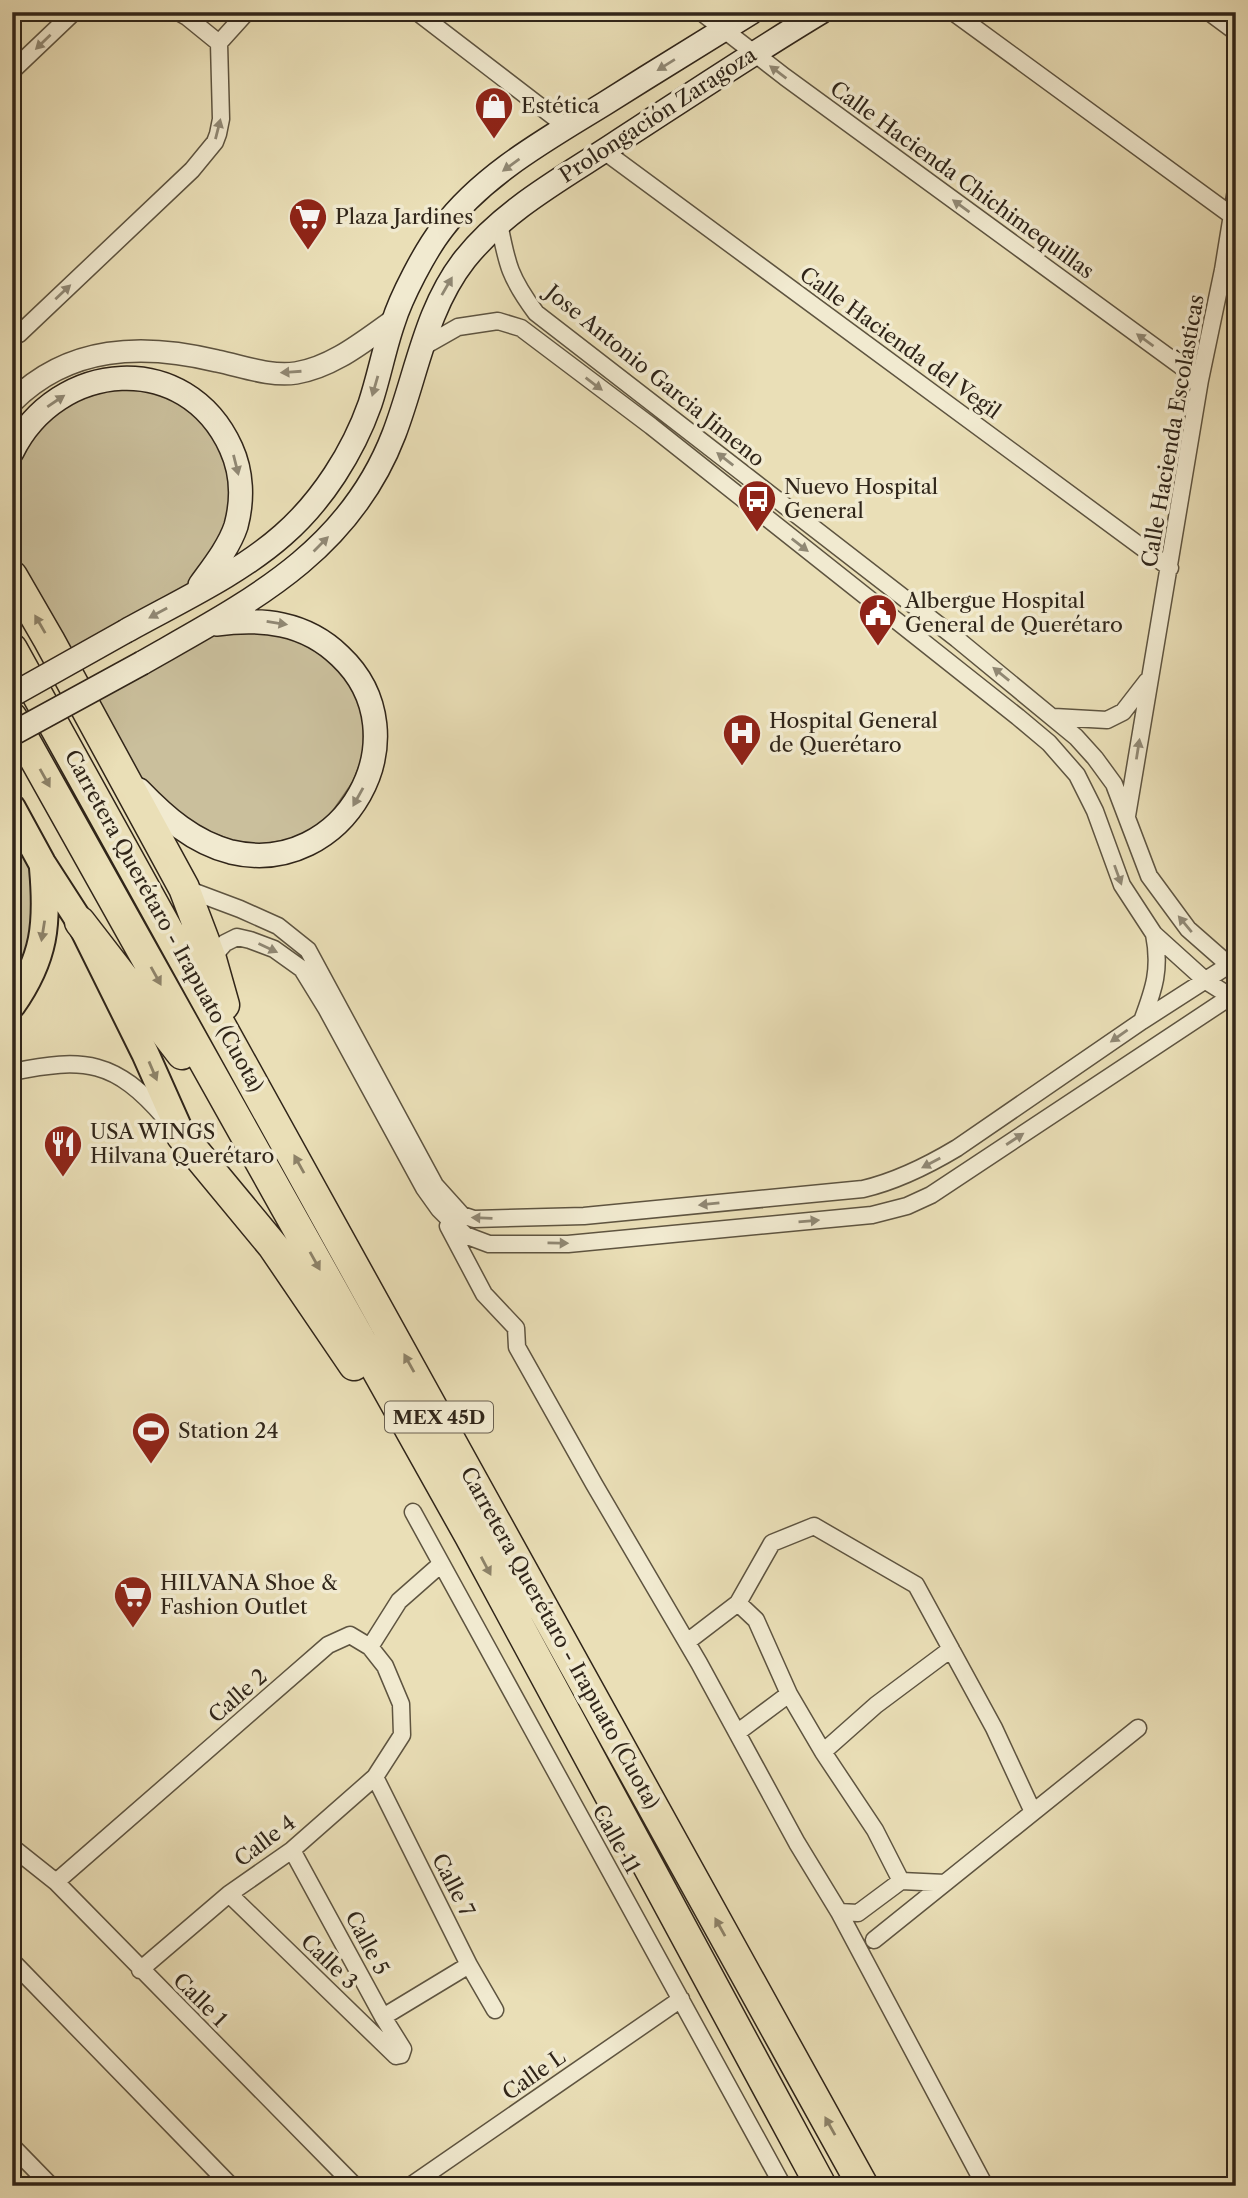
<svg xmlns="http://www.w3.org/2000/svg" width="1248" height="2198" font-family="'Libre Caslon Text',serif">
	<rect width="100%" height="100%" fill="#eadfb7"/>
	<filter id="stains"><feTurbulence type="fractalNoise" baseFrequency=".00286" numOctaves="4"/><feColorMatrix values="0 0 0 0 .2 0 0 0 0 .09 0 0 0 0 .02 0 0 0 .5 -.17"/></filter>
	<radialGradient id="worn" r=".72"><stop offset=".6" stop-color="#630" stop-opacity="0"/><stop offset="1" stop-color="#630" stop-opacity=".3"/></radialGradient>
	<path fill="#cabf9c" stroke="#7d725a" stroke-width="2" d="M148,385l49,25 23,34 10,27 2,48 -38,63 -128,72 -48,-83 -6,-35v-58l5,-21 25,-39 54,-30z
		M243,629l45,4 56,37 19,35 1,49 -11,28 -27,39 -31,18 -39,6 -18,-2 -51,-20 -58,-54 -37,-66 120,-68z
		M12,819l23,41 5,47 -28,87z"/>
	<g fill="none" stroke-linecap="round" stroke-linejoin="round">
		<g stroke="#5e5440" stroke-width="19">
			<path id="minor" d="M178,12l9,5 32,26
				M417,12l150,115
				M701,12l84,65 415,303
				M953,12l278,203
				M1209,12l27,20
				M219,43l28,-31
				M12,71l62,-59
				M604,151l566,417
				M499,223c8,42 11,55 37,90l421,326 119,98 19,21 19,26 35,92 39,53 41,36 7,3
				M12,337l7,-3 173,-164 23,-28 3,-8 3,-15 -2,-76
				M421,348l37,-21 40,-6 23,7 130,98 367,291 31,26 28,32 18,36 27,74 32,49 52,47 30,19
				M1054,717l53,3 16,-8 24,-31
				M1127,816l73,-436 23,-110 13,-80
				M184,888l56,21 38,17 30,24 127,235 27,30 12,4 110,-3 279,-27c34,-8 64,-23 94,-41l185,-127c12,-32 19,-52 12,-87
				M211,959l14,-16 12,-6 13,3 24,9 28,20 24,39 98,180 15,21 26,26 24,9h79l304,-29 35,-9 24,-11 305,-202
				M1142,1021l87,-56
				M12,1072c73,-15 103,-12 153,46
				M448,1226l36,68 32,34 1,19 77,137 105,179 98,180 42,69 146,274
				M413,1512l370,674
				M738,1603l18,17 33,74 34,58 52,78 26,51
				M687,1642l51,-39 34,-60 42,-17 102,59 78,143 39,84
				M370,1647l29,-46 42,-37
				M738,1732l51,-38
				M823,1752l53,-47 75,-56
				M375,1777l94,188 26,45
				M12,1847l44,35 299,304
				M56,1882l272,-237 22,-10 20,12 15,19 16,38 1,31 -27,42 -83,73 -63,44 -89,76
				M229,1894l167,162 5,-1 2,-6 -20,-32 -91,-167
				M839,1912l19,1 43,-32 44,2
				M874,1940l264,-212
				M12,1961l219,225
				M383,2017l86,-52
				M12,2146l39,40
				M410,2186l271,-187"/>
		</g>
		<g stroke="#5e5440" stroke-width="24">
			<path id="tertiary" d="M12,402c57,-57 131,-59 205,-41 25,5 53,16 79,12 37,-6 68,-32 98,-53"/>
		</g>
		<g stroke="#302519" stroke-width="26">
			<path id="secondary" d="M12,452c45,-92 174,-103 219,-4 11,24 12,52 5,78 -7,21 -23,41 -36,59
				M126,631c52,-29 113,-57 157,-96 39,-34 70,-83 87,-131 9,-27 14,-55 23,-81 8,-26 32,-72 49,-94 40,-54 105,-90 162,-125 49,-31 98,-61 148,-92
				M142,663c105,-60 206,-109 252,-229 23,-60 31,-124 71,-175 40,-50 98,-81 151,-116 68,-44 135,-89 205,-131
				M139,790c26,27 54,52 92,62 113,27 194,-116 109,-196 -35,-34 -78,-38 -124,-32"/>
		</g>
		<g stroke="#302519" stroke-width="30">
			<path id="primary" d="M12,808l30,55 38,59 65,131 37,83
				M12,1005c33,-47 36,-81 31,-137"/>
		</g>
		<g stroke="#302519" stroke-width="33">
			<path id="motorway" d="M12,576l37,64 135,248 27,71 13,46
				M12,649l851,1537
				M12,718l458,818 351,650
				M80,922l102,132
				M182,1136l91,110 81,119"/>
		</g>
		<use href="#minor" stroke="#f1ead0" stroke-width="16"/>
		<use href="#tertiary" stroke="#f1ead0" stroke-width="21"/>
		<use href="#secondary" stroke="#f1ead0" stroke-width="23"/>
		<use href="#primary" stroke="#eadfb7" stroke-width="26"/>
		<use href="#motorway" stroke="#eadfb7" stroke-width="30"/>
		<g stroke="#302519" stroke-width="26" stroke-linecap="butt">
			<path id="secondary-bridge" d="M12,695l114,-64
				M12,734l130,-71"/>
		</g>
		<use href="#secondary-bridge" stroke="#f1ead0" stroke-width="23"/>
	</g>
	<defs><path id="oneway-solid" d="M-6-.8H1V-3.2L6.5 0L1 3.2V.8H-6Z" transform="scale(1.75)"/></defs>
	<g fill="#908874">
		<use href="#oneway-solid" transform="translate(43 42) rotate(136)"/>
		<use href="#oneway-solid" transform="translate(666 65) rotate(148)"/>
		<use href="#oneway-solid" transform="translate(778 72) rotate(-143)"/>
		<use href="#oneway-solid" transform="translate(218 129) rotate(-76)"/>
		<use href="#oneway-solid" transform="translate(511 165) rotate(144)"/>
		<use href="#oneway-solid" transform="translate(961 206) rotate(-144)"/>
		<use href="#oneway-solid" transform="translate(447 286) rotate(-60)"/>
		<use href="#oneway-solid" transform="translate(63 292) rotate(-43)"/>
		<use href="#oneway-solid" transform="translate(1145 340) rotate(-144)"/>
		<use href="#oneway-solid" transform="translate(291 372) rotate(176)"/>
		<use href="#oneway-solid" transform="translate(594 384) rotate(37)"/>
		<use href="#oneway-solid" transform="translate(375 386) rotate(106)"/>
		<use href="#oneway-solid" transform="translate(56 401) rotate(-34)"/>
		<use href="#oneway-solid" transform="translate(725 459) rotate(-142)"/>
		<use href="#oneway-solid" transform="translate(236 465) rotate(76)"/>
		<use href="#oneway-solid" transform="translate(321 544) rotate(-45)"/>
		<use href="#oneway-solid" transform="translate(800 545) rotate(38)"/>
		<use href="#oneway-solid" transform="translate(158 613) rotate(151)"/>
		<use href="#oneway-solid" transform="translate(277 623) rotate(9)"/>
		<use href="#oneway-solid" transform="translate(1001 674) rotate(-141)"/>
		<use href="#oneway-solid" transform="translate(1138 749) rotate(-81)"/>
		<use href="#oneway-solid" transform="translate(358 797) rotate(119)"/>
		<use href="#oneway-solid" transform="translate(1118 875) rotate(70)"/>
		<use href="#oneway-solid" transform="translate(1185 924) rotate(-130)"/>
		<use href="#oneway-solid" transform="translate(268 948) rotate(25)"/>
		<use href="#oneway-solid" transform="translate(1119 1036) rotate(145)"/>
		<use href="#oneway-solid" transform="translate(1015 1139) rotate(-33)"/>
		<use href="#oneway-solid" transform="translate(931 1163) rotate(152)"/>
		<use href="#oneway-solid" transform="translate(709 1204) rotate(174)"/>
		<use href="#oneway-solid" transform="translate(482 1218) rotate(-178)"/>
		<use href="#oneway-solid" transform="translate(809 1221) rotate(-5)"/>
		<use href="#oneway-solid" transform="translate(558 1243) rotate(1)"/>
	</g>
	<g fill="#8d8268">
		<use href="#oneway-solid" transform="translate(40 624) rotate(-120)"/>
		<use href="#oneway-solid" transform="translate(45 778) rotate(61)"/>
		<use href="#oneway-solid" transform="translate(43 931) rotate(99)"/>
		<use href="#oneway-solid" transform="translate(156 976) rotate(61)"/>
		<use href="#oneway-solid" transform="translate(153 1071) rotate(67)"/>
		<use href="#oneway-solid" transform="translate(299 1164) rotate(-119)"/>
		<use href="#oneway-solid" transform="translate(315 1261) rotate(61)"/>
		<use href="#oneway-solid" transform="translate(409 1363) rotate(-119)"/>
		<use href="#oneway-solid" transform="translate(486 1566) rotate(62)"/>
		<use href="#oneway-solid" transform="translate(720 1927) rotate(-119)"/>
		<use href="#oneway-solid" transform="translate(830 2126) rotate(-119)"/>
	</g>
	<defs>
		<g id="shop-pin" transform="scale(2.0125)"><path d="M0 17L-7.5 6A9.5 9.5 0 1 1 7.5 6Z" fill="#8f2418" stroke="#f1ead0"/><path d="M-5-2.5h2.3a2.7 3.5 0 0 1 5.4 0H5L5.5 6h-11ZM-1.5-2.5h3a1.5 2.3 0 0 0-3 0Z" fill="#fff"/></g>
		<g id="supermarket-pin" transform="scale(2.0125)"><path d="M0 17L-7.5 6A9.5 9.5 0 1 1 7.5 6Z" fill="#8f2418" stroke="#f1ead0"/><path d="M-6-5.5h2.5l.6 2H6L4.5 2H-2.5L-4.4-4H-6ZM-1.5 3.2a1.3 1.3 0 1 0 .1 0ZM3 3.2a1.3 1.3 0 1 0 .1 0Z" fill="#fff"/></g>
		<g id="bus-pin" transform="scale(2.0125)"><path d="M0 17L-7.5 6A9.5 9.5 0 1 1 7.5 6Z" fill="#8f2418" stroke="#f1ead0"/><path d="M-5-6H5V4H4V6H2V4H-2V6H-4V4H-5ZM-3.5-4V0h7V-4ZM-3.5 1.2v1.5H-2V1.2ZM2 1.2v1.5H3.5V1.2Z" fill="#fff"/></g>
		<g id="civic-pin" transform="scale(2.0125)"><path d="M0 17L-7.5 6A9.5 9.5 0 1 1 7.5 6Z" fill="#8f2418" stroke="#f1ead0"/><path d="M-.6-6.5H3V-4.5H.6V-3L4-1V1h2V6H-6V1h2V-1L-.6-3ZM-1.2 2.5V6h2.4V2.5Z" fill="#fff"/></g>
		<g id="hospital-pin" transform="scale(2.0125)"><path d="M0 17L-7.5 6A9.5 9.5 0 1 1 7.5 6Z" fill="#8f2418" stroke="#f1ead0"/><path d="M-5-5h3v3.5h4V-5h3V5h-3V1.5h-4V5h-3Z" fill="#fff"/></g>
		<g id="restaurant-pin" transform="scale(2.0125)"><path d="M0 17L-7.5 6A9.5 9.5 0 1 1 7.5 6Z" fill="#8f2418" stroke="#f1ead0"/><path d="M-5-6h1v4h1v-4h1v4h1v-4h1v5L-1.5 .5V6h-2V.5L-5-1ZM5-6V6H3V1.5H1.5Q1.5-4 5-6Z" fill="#fff"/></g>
		<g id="stadium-pin" transform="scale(2.0125)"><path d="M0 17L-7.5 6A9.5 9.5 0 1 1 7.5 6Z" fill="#8f2418" stroke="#f1ead0"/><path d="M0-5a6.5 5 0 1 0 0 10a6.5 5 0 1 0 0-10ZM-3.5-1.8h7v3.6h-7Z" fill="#fff"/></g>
	</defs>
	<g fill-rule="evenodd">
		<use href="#shop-pin" x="494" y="106"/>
		<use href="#supermarket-pin" x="308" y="217"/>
		<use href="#bus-pin" x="757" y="499"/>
		<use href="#civic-pin" x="878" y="613"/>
		<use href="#hospital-pin" x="742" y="733"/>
		<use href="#restaurant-pin" x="63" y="1144"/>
		<use href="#stadium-pin" x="151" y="1431"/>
		<use href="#supermarket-pin" x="133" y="1595"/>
	</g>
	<g text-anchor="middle" stroke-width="7" stroke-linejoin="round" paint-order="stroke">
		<rect fill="#f1ead0" stroke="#6a6050" stroke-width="2" x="385" y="1401.5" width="108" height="31" rx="5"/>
		<g font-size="19" font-weight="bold" fill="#302519">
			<text x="439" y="1424">MEX 45D</text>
		</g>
		<g font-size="21" fill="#302519" stroke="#f1ead0" text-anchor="start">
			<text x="521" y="113">Estética</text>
			<text x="335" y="224">Plaza Jardines</text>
			<text x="784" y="494">Nuevo Hospital<tspan x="784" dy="24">General</tspan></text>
			<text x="905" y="608">Albergue Hospital<tspan x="905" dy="24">General de Querétaro</tspan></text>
			<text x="769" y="728">Hospital General<tspan x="769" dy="24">de Querétaro</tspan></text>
			<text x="90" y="1139">USA WINGS<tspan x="90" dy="24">Hilvana Querétaro</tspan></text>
			<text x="178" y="1438">Station 24</text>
			<text x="160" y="1590">HILVANA Shoe &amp;<tspan x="160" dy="24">Fashion Outlet</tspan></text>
		</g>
		<g font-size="21" fill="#302519" stroke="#f1ead0">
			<text transform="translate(658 115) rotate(-33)" y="7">Prolongación Zaragoza</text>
			<text transform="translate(962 180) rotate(36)" y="7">Calle Hacienda Chichimequillas</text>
			<text transform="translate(900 343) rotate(36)" y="7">Calle Hacienda del Vegil</text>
			<text transform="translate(655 376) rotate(39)" y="7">Jose Antonio Garcia Jimeno</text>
			<text transform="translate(1173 431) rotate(-80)" y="7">Calle Hacienda Escolásticas</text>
			<text transform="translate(164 921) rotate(61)" y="7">Carretera Querétaro - Irapuato (Cuota)</text>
			<text transform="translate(560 1638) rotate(61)" y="7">Carretera Querétaro - Irapuato (Cuota)</text>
			<text transform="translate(238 1696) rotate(-41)" y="7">Calle 2</text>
			<text transform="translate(616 1839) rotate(61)" y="7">Calle 11</text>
			<text transform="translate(265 1841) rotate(-37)" y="7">Calle 4</text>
			<text transform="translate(453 1885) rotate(63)" y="7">Calle 7</text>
			<text transform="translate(367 1943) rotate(62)" y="7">Calle 5</text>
			<text transform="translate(329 1962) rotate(44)" y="7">Calle 3</text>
			<text transform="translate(200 2000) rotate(45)" y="7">Calle 1</text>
			<text transform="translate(534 2075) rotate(-35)" y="7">Calle L</text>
		</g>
	</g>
	<rect width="1248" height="2198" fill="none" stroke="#eadfb7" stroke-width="42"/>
	<rect x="14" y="14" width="1220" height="2170" fill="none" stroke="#302519" stroke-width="3.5"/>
	<rect x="21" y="21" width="1206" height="2156" fill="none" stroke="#302519" stroke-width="2"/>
	<rect width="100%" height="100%" filter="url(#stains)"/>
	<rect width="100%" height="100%" fill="url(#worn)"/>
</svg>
